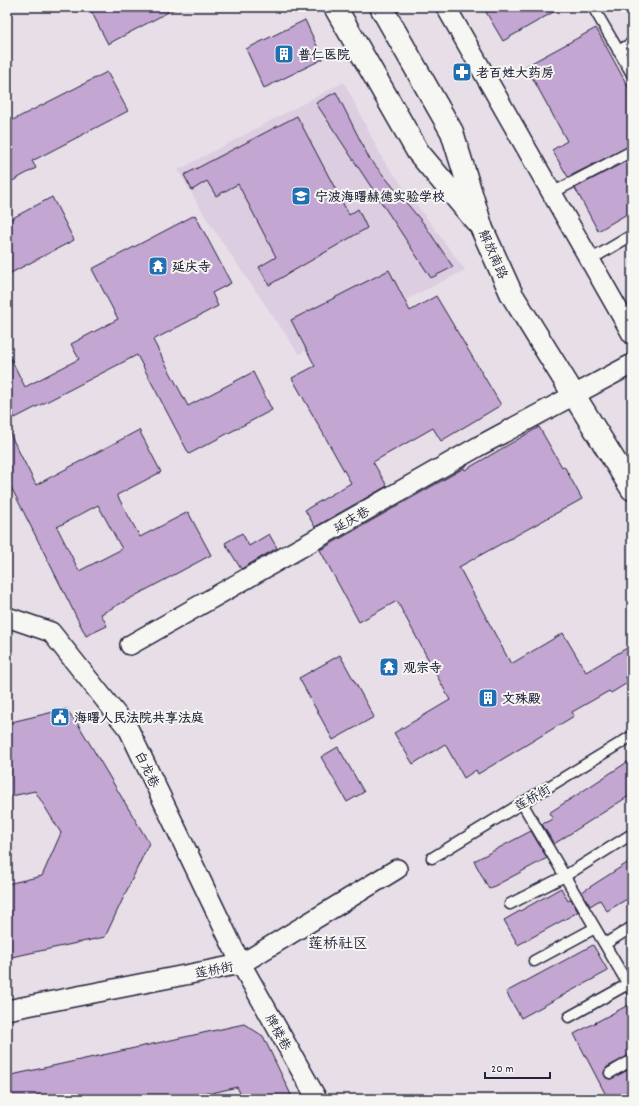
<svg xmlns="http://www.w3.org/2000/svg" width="639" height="1106" font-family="Dekko,'LXGW WenKai TC',sans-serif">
	<rect width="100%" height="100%" fill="#e7dee8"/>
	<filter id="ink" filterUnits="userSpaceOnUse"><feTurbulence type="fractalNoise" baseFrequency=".025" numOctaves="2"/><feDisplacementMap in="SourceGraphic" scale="8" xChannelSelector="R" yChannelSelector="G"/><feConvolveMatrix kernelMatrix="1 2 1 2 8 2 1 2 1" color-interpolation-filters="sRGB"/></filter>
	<g filter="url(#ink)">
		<path fill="#dccde1" d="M344,82l38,76 83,112 -166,84 -91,-133 -30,-51z"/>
		<path fill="#c3a6d2" stroke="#22223b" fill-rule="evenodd" d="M89,7h89l-70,37z
			M483,7h79l-59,34z
			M305,20l18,39 -59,29 -18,-39z
			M596,28l36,66v51l-64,32 -16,-27 15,-9 -41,-75z
			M107,72l21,39 -96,50 4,7 -29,16v-61z
			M336,92l33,66 55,66 29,43 -22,11 -115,-175z
			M297,116l52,99 9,-6 9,19 -98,57 -10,-18 17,-10 -38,-73 -22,12 -9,-15 -15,9 -8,-15z
			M632,158v53l-34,20 -23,-43z
			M52,197l22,43 -67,35v-54z
			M195,215l36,68 -19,10 6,13 -65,34 35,66 65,-34 19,38 -83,44 -52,-99 -122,63 -8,-15v-52l18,36 54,-28 -8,-15 47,-25 -26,-50z
			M389,270l21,41 26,-15 65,109 -60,36 -8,-13 -60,34 14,24 -72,41 -10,-17 46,-27 -59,-105 23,-12 -24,-46z
			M539,427l23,40 2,-1 18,33 -123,68 52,97 52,-31 23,39 46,-27v27l-7,4 4,6 -18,11 -2,-2 -37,21 2,4 -96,58 -2,-4 -12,8 -19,-34 -32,20 -19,-31 56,-33 -53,-99 -38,21 -39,-72 144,-82 1,2z
			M7,428l29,57 103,-55 22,42 -44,23 23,42 48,-25 23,43 -110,59 6,12 -21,10 -79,-157zM98,505l24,44 -43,22 -22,-44z
			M242,533l7,13 20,-12 8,14 -36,21 -16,-26z
			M340,655l34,62 -41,23 -34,-62z
			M66,709l12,15 71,119 -44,94 -98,21v-74l35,-8 19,-43 -26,-42 -28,6v-74z
			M338,747l26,45 -17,10 -26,-45z
			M632,759v35l-78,50 -12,-20 11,-5 -4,-6z
			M531,831l16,27 -58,31 -15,-28z
			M632,860v36l-25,15 -7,-11 -10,6 -8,-14z
			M561,888l7,13 3,-2 7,13 -60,33 -14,-25z
			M593,945l15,26 -87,47 -15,-26z
			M632,1003v51l-25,13 -3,6 2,5 4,1 22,-11v31h-24l-34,-65z
			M244,1024l19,12 30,63h-50l-6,-12 -29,7v-2l-36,7h-165v-23z"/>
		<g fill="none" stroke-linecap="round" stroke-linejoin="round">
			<g stroke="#22223b" stroke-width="13">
				<path id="lane" d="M593,7l39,67
					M618,51l14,-8
					M552,193l80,-42
					M590,260l42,-25
					M522,803l110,188
					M432,858l200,-122
					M510,904l55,-28 67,-42
					M605,944l27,-17
					M534,961l61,-33
					M569,1017l59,-33
					M610,1073l22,-13"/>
			</g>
			<g stroke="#22223b" stroke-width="22">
				<path id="street" d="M446,7l186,327
					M7,617l44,15 78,98 112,234 76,135
					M130,645l349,-199 153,-82
					M7,1010l234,-46 156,-95"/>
			</g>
			<g stroke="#22223b" stroke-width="25">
				<path id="secondary" d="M335,7l83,145 58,69
					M381,7l71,125 30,97 30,66 120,194"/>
			</g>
			<use href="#lane" stroke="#f6f6f2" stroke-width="10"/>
			<use href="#street" stroke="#f6f6f2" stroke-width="19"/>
			<use href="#secondary" stroke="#f6f6f2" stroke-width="22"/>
		</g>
	</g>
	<defs>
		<g id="building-square" transform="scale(1)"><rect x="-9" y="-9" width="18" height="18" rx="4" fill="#1f6fb2" stroke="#f6f6f2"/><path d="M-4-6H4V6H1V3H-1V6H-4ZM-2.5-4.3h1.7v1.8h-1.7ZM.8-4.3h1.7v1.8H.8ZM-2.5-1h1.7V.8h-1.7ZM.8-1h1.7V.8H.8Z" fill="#fff"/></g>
		<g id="pharmacy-square" transform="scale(1)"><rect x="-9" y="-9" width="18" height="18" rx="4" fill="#1f6fb2" stroke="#f6f6f2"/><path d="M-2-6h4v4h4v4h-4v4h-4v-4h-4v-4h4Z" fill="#fff"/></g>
		<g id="school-square" transform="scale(1)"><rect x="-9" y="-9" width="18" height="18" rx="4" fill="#1f6fb2" stroke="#f6f6f2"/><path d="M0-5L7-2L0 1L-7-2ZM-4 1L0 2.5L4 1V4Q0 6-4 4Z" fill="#fff"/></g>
		<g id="temple-square" transform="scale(1)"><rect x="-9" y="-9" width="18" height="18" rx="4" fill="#1f6fb2" stroke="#f6f6f2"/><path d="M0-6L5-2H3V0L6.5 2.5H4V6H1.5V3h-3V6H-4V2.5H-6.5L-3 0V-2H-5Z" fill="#fff"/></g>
		<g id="civic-square" transform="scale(1)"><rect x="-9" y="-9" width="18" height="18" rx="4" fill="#1f6fb2" stroke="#f6f6f2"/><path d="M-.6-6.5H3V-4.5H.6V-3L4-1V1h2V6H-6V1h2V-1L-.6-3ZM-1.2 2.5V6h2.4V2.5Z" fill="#fff"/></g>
	</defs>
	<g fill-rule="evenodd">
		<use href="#building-square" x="284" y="54"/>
		<use href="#pharmacy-square" x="462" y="72"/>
		<use href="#school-square" x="301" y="196"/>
		<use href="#temple-square" x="158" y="266"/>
		<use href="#temple-square" x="389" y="667"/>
		<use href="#building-square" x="488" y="698"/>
		<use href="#civic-square" x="60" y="717"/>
	</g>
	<g text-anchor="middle" stroke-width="4" stroke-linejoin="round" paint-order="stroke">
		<g font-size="13" font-weight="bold" fill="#22223b" stroke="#f6f6f2" text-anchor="start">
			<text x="298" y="59">普仁医院</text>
			<text x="476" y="77">老百姓大药房</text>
			<text x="315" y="201">宁波海曙赫德实验学校</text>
			<text x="172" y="271">延庆寺</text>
			<text x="403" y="672">观宗寺</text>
			<text x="502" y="703">文殊殿</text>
			<text x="74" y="722">海曙人民法院共享法庭</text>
		</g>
		<g font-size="13" fill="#22223b" stroke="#f6f6f2">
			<text transform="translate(494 254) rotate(66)" y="5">解放南路</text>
			<text transform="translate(351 519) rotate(-30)" y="5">延庆巷</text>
			<text transform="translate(148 769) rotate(64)" y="5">白龙巷</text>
			<text transform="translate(532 797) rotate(-31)" y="5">莲桥街</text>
			<text transform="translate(214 969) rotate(-11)" y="5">莲桥街</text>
			<text transform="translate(279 1032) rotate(61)" y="5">牌楼巷</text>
		</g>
		<g font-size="15" fill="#22223b" stroke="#f6f6f2">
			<text x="338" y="948">莲桥社区</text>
		</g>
	</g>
	<rect width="639" height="1106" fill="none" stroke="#f6f6f2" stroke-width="24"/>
	<rect x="12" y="12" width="615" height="1082" fill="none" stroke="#22223b" stroke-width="1.5" filter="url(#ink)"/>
	<path d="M485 1072v6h65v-6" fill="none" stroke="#22223b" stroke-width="2"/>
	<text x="491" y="1072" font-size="12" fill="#22223b" stroke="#f6f6f2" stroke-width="3" paint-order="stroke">20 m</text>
</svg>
